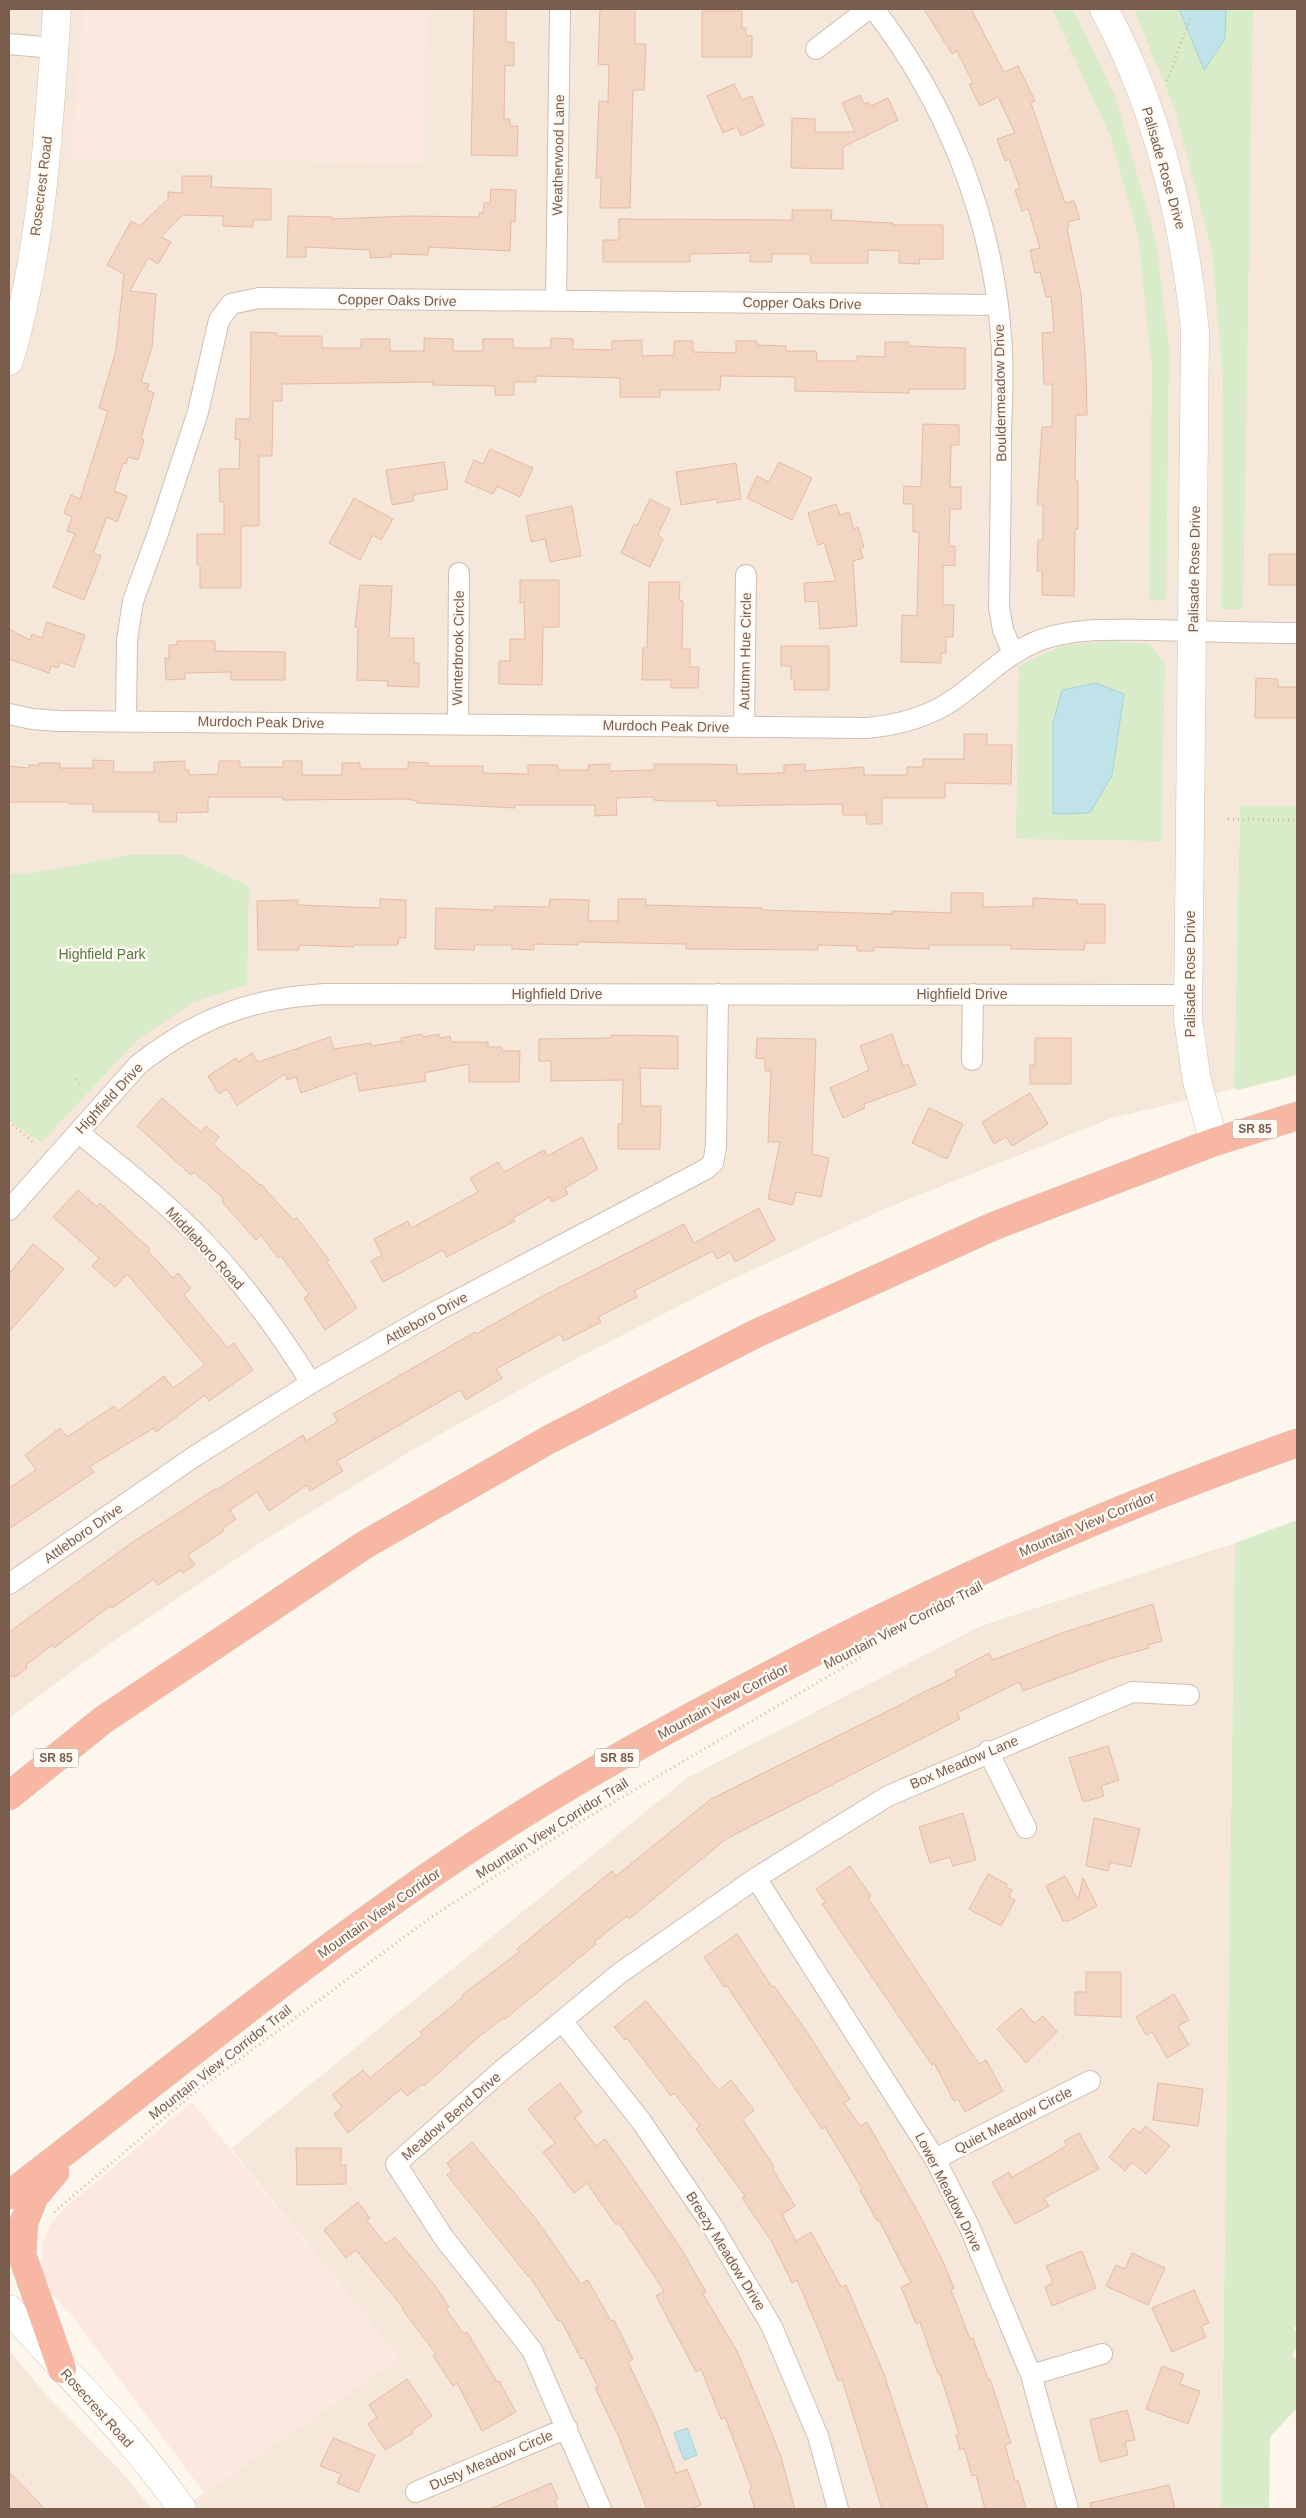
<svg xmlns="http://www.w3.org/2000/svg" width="1306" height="2518" font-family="Helvetica,sans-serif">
	<rect width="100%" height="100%" fill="#fdf6ec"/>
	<path fill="#f5e8da" d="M9,9h1288v797h-57l-6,283 -122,29 -230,92 -160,74 -158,81 -148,83 -156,95 -152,102 -99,73z
		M1235,1543l-14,966h-1040l218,-151 -168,-209 456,-371 294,-152z
		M9,2350l38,46 73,74 32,39h-143z"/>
	<path fill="#fde8e0" d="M84,9h342l-2,154 -354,-4z
		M192,2102l207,256 -195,135 -133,-179 -20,-22 -8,-19 -1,-17 1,-15 6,-15 18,-20z"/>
	<path fill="#d8ecc9" d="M1052,9h21l42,87 41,145 13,107 -3,252 -17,1 3,-233 -14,-133 -27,-97z
		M1134,9h119l-10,600h-21l1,-233 -11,-125 -37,-141z
		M1106,641l43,3 16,20 -4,177 -145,-2 3,-174 43,-19z
		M1240,806h57v269l-60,15 -3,-3z
		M131,855h52l66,31 -2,98 -55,19 -54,36 -97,104 -32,-23v-247l18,1z
		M1297,1520v805l-3,3 3,4v16l-5,7 5,5v48l-27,29 -1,72h-48l14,-966z"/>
	<path fill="#bfe3e8" stroke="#a5d3da" d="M1179,9h47l-1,30 -21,31z
		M1096,683l28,11 -12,81 -22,38 -37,1v-91l9,-33z
		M687,2428l10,27 -13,5 -10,-27z"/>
	<path fill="#f3d5c3" stroke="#e6bba3" d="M474,9h32v33h8v24l-9,-1 -1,54h6v7h8l-1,30 -46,-1z
		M600,9h35v35h11l-2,46h-11l-3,118h-30l1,-30h-5l3,-77 9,1 1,-37 -11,-1z
		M924,9h47l33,63 14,-6 17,35 -4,2 34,100 9,-2 6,18 -12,3 1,5 -2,1 14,66 5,75 1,46h-11l-1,66h3v48h-3l-1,67 -32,-1v-24h-5l1,-31h5v-36h-6l5,-77h10v-43h-8l-2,-51 12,-1 -3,-36 -5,1 -6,-25 -5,1 -5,-23 10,-2 -12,-39 -6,2 -7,-21 5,-2 -11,-29 -4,2 -8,-22 18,-6 -17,-36 -18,9 -11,-22 4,-1 -16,-32 -5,3z
		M702,11h40v17h4v7l6,1v21h-50z
		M734,84l8,16 10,-4 12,29 -23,11 -4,-9 -14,6 -16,-37z
		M860,95l4,9 5,-2 2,4 17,-8 10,22 -55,27v22l-52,-1 1,-50 23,1v13h40l-13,-29z
		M182,176h30l-1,11 60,2v31h-18v7l-30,-1v-10l-40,-1 -22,22 10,5 -13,22 -10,-6 -18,33 26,3 -4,53 -11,35 8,2 -2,6 7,3 -13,46 3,1 -6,20 -10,-3 -2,7 -3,-1 -9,28 13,5 -10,26 -10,-5 -14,36 8,3 -17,44 -31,-13 22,-53 -8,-3 5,-14 -8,-4 7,-18 9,4 28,-88 -9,-3 17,-58 8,-76 -17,-9 24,-44 9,5 28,-27v-7l14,1z
		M491,189l25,1 -1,32h-4l-1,29 -81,-4 -1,8 -37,-1v3l-21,1v-8l-64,-3v10h-19l1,-41 44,1 -1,2 80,-3 68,1v-4h4l1,-10h6z
		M792,210h40l-1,10 62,3 -1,2h51v34h-24l1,5 -21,-1v-12l-31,-1v13h-57l-1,-9h-38v8h-22v-9l-60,1v8h-87v-22h16v-21l173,1z
		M251,332l26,1v3h45v12h39v-9h29v12h34v-13l29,1v12h30v-12h30v9h38v-10l22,1v10l39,1v-9l30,-1v16l32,-1v-14h19v11l43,1v-12h21v4l29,1v5h30l1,10h40v-5l28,1v-15h24v4l56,2v41h-56v4l-114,-2v-14l-74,-1 -1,14h-60v7h-40v-19l-84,-2v6h-22v13h-19v-9l-62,-1v-3l-151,2v17h-9l-1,55h-13v70h-18v62h-41v-23h-3v-31h27v-32h-4l-1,-33h20l1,-29 -5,-1 1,-20h14z
		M923,424l36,1v20h-8l-1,42h11v22h-11l-1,37h6v20l-12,-1v40h11l-1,32h-7v16h-5v10l-40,-1 1,-47 15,1 2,-84h-6v-28h-10l1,-18 17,1z
		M490,449l43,19 -13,29 -23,-11 -4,8 -28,-12 9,-22 9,4z
		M444,462l4,27 -35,6 1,6 -22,4 -6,-35z
		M779,462l33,16 -20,42 -45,-22 10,-22 12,6z
		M736,463l5,36 -24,4v-4l-36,6 -5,-33z
		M354,498l39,21 -12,21 -8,-5 -13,25 -31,-17z
		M650,499l20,10 -12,25 5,5 -13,28 -29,-14 13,-29 3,2z
		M836,504l4,11 9,-3 5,17 4,-2 6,20 -4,2 3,9 -10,3 4,65 -37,3 -2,-28 -13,1 -1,-19 32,-2 -12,-38 -6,2 -10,-32z
		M572,506l9,50 -31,6 -5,-23 -14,3 -5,-26z
		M1269,554h28v31h-28z
		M520,580h39v47h-16l-1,58 -43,-1v-23h11v-22h15l-1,-37 -4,1z
		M649,582h31l-1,18 4,1 -1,48h8v18h9l-1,21h-27v-8h-29l1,-32h4z
		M360,585l32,1 -3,52h25v25h5v24l-32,-1 1,-5 -31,-1 1,-53h-3z
		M47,622l38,13 -11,32 -14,-5 -2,6 -7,-2 -2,7 -40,-14v-30l21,11 2,-6 10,4z
		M177,641h38v10l70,1v28h-54v-8l-46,1v6l-19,1 -1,-22h4v-13h8z
		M781,646h48v44h-35v-10h-3v-14h-10z
		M1256,678l22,1v8h19v31h-42z
		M964,734h23v11h25l-1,39 -66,-1v15h-63v26h-15l-1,-9h-23l-1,-11 -125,2v-5h-53l-10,-1v-3l-38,1 1,17 -22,1v-11h-80v3l-98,-5v-2l-10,-2 -124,1v-3h-75v15l-32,1 1,9h-18v-10h-66v-8h-24v-2h-60v-36l20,2v-3h10v-2h21v5h33v-8l21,1 -1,11h41v-10l31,-1v9h4v5l29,-1 1,-13h21v6h43v-6h19v14h40v-12h18v6h48v-7l20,1v3h55v7l45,1v-9h30v5h31l-1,-5 22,-1v7l44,-1v-6h49l34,1v9l47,-1v-8l21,-1v7l59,-4v8h43v-8h16v-8h41z
		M951,893h32v14l50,-1v-8l44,2v4h28v39h-20l-1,7 -73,-1v-4h-82v4l-55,-2v4h-17v-5l-39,-1v5l-124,-1h-8v-5l-108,-2v3l-44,-1v6l-22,-1v-4h-37l-1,5 -39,-1 1,-41 58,2v-4l55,1 1,-8 39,1 -1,21h30v-22h28v6l116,3v2l130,4v-3l59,2z
		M380,899l26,1v38h-7l-1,7h-44v2l-55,-2v5h-41l-1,-49 41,-1v5l82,3z
		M422,1034l1,3 16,-3 1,4 10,-2 1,6h37v5h14v4h18l-1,31h-50v-18l-45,9 2,8 -67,10 -3,-18 -55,20 -5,-16 -9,3 -2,-6 -48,31 -10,-16 -8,5 -11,-18 28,-18 2,4 14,-9 6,9 72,-25 4,12 37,-6v3l31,-5 -1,-3z
		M892,1034l11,32 5,-2 8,21 -52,19 1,4 -22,10 -13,-30 39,-18 -9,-24z
		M611,1035l67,1v33l-38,-1 1,38h20l-1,43h-42v-25h4l1,-44 -72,1v-20h-12v-22l72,-1z
		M757,1038l59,1 -4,115 17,4 -8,39 -25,-5 -3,13 -25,-6 12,-57h-12l3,-71h-6v-12l-9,-1z
		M1035,1038h36v46h-41v-19h5z
		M1030,1093l18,31 -36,22 -6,-9 -12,7 -12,-22z
		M162,1098l39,34 5,-6 13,11 -6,7 47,41 1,-1 32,36 4,-2 32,42 -2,2 30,46 -32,22 -21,-32 5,-4 -28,-38 -3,2 -17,-23 -5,5 -34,-38 2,-3 -30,-27 -3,3 -54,-49z
		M929,1108l34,16 -16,35 -35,-16z
		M582,1137l16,32 -33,19 3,6 -16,8 -2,-5 -37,21 2,3 -68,36 -4,-7 -60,32 -12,-21 11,-6 -8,-16 34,-18 3,7 67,-36 -8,-14 28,-16 6,10 40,-22 3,6z
		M78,1190l19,17 3,-4 50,46 -2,2 25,27 5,-5 13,15 -7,7 44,53 6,-5 19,27 -44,31 -4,-6 -49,37 -2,-4 -65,39 5,5 -85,57v-41l27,-18 -11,-15 35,-27 7,9 47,-31 4,5 46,-35 9,12 32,-23 -78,-91 -12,13 -23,-21 7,-8 -46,-41z
		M759,1208l16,32 -40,22 -5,-10 -13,7 -4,-8 -79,40 3,6 -39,20 3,5 -37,19 -4,-7 -64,35 6,9 -36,22 -6,-10 -123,71 6,10 -33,20 -3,-6 -38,26 -12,-19 -27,18 6,9 -13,9 1,3 -36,24 7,10 -12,8 -2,-3 -23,15 -4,-6 -42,29 -2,-2 -56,42 -2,-3 -26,20 1,3 -12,9 -2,-2 -4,3v-46l121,-88 85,-55 1,1 87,-55 3,6 32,-20 -5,-7 142,-82 1,2 65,-37 143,-73 10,19z
		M33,1244l31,25 -55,63v-58z
		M1153,1604l9,37 -14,4 1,3 -40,11 -86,32 -4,-9 -62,31 3,6 -234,120 -97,80 -2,-3 -33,26 2,2 -92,76 -1,-2 -28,22 -51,46 -2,-2 -15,12 -6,-7 -53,44 -14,-19 8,-7 -10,-12 31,-25 7,8 52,-43 -2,-3 43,-35 -1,-2 57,-43 -2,-3 11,-9 84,-69 4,5 95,-77 199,-99v-1l47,-23 -2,-5 34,-18 4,7 69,-27z
		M1108,1746l11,34 -18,6 3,10 -21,6 -14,-44z
		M963,1813l13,47 -23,6 -3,-9 -20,6 -11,-36z
		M1094,1818l46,11 -9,38 -21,-5 -2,9 -22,-5z
		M850,1866l21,30 -3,2 111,166 7,-4 17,31 -38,21 -7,-13 -4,2 -20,-38 -2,2 -110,-161 3,-2 -9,-13z
		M988,1874l19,10 -1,3 6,3 -3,7 6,3 -14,26 -32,-17z
		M1065,1876l13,24 5,-22 14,28 -28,15h-6l-17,-35z
		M737,1934l35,53 2,-1 31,43 45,70 -6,4 16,23 7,-4 53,94 24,48 10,24 -3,2 19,49 3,-1 15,41h2l21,64 -6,2 10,36 3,-1 8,29h-41l-9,-34 -4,1 -8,-28 -4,2 -4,-15 3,-1 -19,-60h-2l-18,-52 -4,2 -15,-37 10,-4 -32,-63 -2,1 -17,-31 2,-1 -37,-62 -3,2 -95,-143 -3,1 -20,-30z
		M1086,1972h35v45l-46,-2v-23h11z
		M1174,1994l15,26 -11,6 11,19 -22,13 -15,-26 -6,3 -10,-18z
		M646,2001l73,89 12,-10 23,30 -11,10 31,46 -2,2 23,38 -13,8 14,27 15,-9 30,55 5,-2 38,89 44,135h-46l-40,-130 -4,2 -16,-43 -25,-58 -5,3 -20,-41 -30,-44 3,-2 -49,-67 4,-3 -26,-33 -3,3 -44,-58 -2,2 -11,-13z
		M1021,2008l13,15 9,-7 14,16 -31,31 -29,-34z
		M560,2083l22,29 -7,6 21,28 9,-7 14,19 63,92 24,42 -3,2 34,57 31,73 13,33 14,52h-40l-6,-19 3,-1 -27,-72 -4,2 -20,-50 -5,3 -40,-76 8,-5 -45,-68 -3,2 -29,-42 -13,10 -31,-41 12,-9 -27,-34z
		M1158,2083l45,6 -5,37 -45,-6z
		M1146,2126l24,20 -24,28 -14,-12 -7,9 -16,-14 24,-29 7,5z
		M1079,2133l20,36 -55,29 5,8 -34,18 -23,-42 17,-10 3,5 39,-22 16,-10 -3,-4z
		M472,2142l64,77 45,65 7,-4 23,41 3,-1 19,39 -5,3 28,59 20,52 11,-4 14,36 -12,4h-42l-29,-74 -23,-47 3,-1 -14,-29 -3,1 -20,-39 -3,1 -29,-46 -1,1 -81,-101 5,-5 -5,-7z
		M296,2148h45v17h5v19l-49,1z
		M358,2202l12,16 -3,3 19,23 9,-7 41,50 13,20 -3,2 18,25 3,-2 30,50 2,-1 17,31 -34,19 -25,-48 -4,3 -20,-30 3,-2 -34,-45 1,-1 -47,-58 -10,8 -22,-28z
		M1082,2251l14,37 -44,18 -7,-19 8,-4 -7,-17z
		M1132,2253l33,15 -17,37 -42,-19 10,-21 9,4z
		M1194,2290l15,33 -8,3 5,11 -34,15 -20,-44z
		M1162,2366l22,8 -4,10 20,7 -12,33 -42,-15z
		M407,2379l25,37 -20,15 1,2 -28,17 -17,-26 9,-7 -8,-12z
		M1127,2410l8,30 -10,2 3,13 -28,7 -10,-42z
		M333,2438l42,17 -17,37 -21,-9 4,-9 -21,-8z
		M9,2472l17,17 19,20h-36z
		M551,2483l7,16 -3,2 3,8h-68z
		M1169,2485l6,24h-84l-1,-6z"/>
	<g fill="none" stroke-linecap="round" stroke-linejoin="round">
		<g stroke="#d1beb0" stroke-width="22">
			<path id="street" d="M874,9c72,94 118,206 127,326 3,32 1,65 0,98 0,58 -1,116 -2,174l4,23 10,23
				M9,44l45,4
				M816,49l52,-40
				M556,301l4,-292
				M9,714l23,5 27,2 808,7c31,-3 60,-10 86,-28 31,-21 50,-45 87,-60 36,-13 75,-10 113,-10 48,1 96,3 144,3
				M126,721l1,-81 6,-39 25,-68 40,-121 21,-92 12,-16 28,-6 739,7
				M458,724l1,-151
				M744,727l2,-152
				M972,1060l1,-66
				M78,1132c43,35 88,70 127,111 40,42 75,90 106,140
				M9,1210l129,-145c58,-46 113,-67 187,-71l863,1
				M9,1584l186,-128 116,-73 124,-71 271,-143 7,-6 3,-16 2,-153
				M988,1751l38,77
				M756,1878l179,281 34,67 62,149 37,134
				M562,2021l79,100 72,106 59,100 46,109 20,73
				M935,2159l155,-78
				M1031,2375l71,-21
				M416,2492l151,-64
				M601,2509l-69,-159 -88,-112 -48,-74 105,-93 119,-98 136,-95 132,-82 244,-104 57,3"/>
		</g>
		<g stroke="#d6c0b0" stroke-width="29">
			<path id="secondary" d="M1104,9c54,100 80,209 91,322l-7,688 9,62 17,61
				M9,361c34,-114 40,-235 48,-352
				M9,2309c58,66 124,128 173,200"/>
		</g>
		<g stroke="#dad1cd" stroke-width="29">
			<path id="highway" d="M9,1796l94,-76 263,-176 184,-105 205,-105 239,-108 220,-84 83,-26
				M55,2172l-21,25 -10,25 -2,33 40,114
				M9,2195c163,-125 322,-258 495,-369 102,-65 209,-122 316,-177 155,-79 313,-149 477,-206"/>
		</g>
		<path stroke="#d9b8a5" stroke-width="3" stroke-dasharray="1 4" stroke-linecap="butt" d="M1167,81l23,-62
			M1228,819l69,1
			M76,1079l6,7
			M9,1121l24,21
			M54,2212l140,-119 236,-175 150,-96 281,-165"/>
		<use href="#street" stroke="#fff" stroke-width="20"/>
		<use href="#secondary" stroke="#fff" stroke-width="28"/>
		<use href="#highway" stroke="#f7b7a3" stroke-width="28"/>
	</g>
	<g text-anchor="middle" stroke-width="5" stroke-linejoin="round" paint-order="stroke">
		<g fill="#fffaf3" stroke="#a28b7f" stroke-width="1">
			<rect x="1232.5" y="1119.5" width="45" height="19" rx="4"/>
			<rect x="33.5" y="1748.5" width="45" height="19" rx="4"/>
			<rect x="594.5" y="1748.5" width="45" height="19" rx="4"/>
		</g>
		<g font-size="12" font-weight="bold" fill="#7a5c4d">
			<text x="1255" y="1133">SR 85</text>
			<text x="56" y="1762">SR 85</text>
			<text x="617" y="1762">SR 85</text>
		</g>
		<g font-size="14" fill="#7a5c4d" stroke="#fffaf3">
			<text transform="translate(558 155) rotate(-89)" y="5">Weatherwood Lane</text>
			<text transform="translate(1164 168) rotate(74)" y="5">Palisade Rose Drive</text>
			<text transform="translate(41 186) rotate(-83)" y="5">Rosecrest Road</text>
			<text transform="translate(397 300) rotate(1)" y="5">Copper Oaks Drive</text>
			<text transform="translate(802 303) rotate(1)" y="5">Copper Oaks Drive</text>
			<text transform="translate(1000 393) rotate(-91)" y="5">Bouldermeadow Drive</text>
			<text transform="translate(1194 569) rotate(-89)" y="5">Palisade Rose Drive</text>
			<text transform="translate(458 648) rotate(-89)" y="5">Winterbrook Circle</text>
			<text transform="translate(745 651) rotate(-89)" y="5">Autumn Hue Circle</text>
			<text transform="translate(261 722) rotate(1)" y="5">Murdoch Peak Drive</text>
			<text transform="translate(666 726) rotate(1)" y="5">Murdoch Peak Drive</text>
			<text transform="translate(1190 974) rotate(-90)" y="5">Palisade Rose Drive</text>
			<text x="557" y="999">Highfield Drive</text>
			<text x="962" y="999">Highfield Drive</text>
			<text transform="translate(109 1098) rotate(-47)" y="5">Highfield Drive</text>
			<text transform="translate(205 1248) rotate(47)" y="5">Middleboro Road</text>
			<text transform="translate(426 1318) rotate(-29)" y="5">Attleboro Drive</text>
			<text transform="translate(1087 1524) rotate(-23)" y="5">Mountain View Corridor</text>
			<text transform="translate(83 1533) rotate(-35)" y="5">Attleboro Drive</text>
			<text transform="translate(903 1625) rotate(-27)" y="5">Mountain View Corridor Trail</text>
			<text transform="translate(723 1701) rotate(-28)" y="5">Mountain View Corridor</text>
			<text transform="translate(964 1762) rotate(-23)" y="5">Box Meadow Lane</text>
			<text transform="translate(552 1828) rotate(-32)" y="5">Mountain View Corridor Trail</text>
			<text transform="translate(379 1913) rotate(-35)" y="5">Mountain View Corridor</text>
			<text transform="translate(220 2062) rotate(-38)" y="5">Mountain View Corridor Trail</text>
			<text transform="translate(451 2116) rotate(-41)" y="5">Meadow Bend Drive</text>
			<text transform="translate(1013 2120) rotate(-27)" y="5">Quiet Meadow Circle</text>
			<text transform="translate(949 2192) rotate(63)" y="5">Lower Meadow Drive</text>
			<text transform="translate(726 2251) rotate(58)" y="5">Breezy Meadow Drive</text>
			<text transform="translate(97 2408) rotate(48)" y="5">Rosecrest Road</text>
			<text transform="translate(491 2460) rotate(-23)" y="5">Dusty Meadow Circle</text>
		</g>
		<g font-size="14" fill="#537a41" stroke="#fffaf3">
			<text x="102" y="959">Highfield Park</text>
		</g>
	</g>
	<rect width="1306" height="2518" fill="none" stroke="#7a5c4d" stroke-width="20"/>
</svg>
